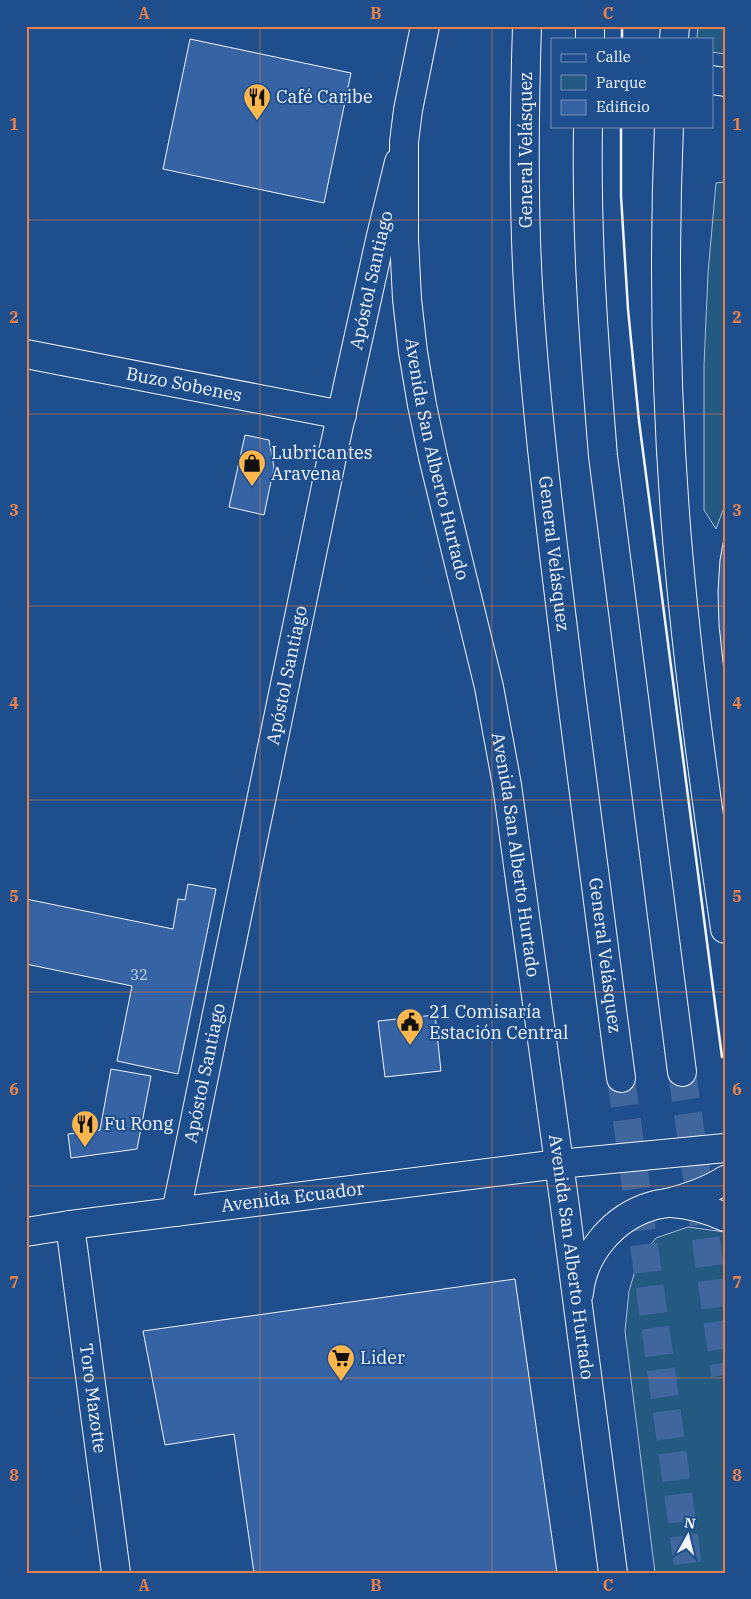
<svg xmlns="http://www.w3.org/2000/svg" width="751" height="1599" font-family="'IBM Plex Serif',serif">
	<rect width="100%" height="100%" fill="#1f4e8c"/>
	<path fill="#245a82" stroke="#a8bbd7" d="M698,26h27v28l-13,-2v-13h-15z
		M725,182v323l-9,24 -12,-19v-145l4,-92 8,-90z
		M688,1227l37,5v341h-70l-30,-242 4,-40 9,-30 18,-23z"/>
	<path fill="#3563a3" stroke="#f2f6ff" d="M190,39l161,34 -27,130 -161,-34z
		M245,435l24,5 5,27 -10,48 -35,-8z
		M725,533v147l-6,-55 -1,-34 2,-31z
		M188,884l28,5 -38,185 -61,-13 15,-75 -106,-22v-65l147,30 5,-30 7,1z
		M435,1015l6,56 -56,6 -7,-56z
		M111,1069l40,7 -14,73 -66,9 -3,-24 32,-4z
		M515,1279l42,294h-303l-20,-139 -69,11 -22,-114z"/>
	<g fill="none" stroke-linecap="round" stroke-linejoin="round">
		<path stroke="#3f679d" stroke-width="28" stroke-dasharray="28 14" stroke-linecap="butt" d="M682,1072l43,303
			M621,1078l68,495"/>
		<g stroke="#f2f6ff" stroke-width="30">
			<g id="minor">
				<path d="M712,80l13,2"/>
				<path id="s1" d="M26,354l316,61"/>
				<path id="s2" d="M176,1212l156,-755 48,-217 19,-78"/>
				<path id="s3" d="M70,1225l46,348"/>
			</g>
		</g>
		<g stroke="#f2f6ff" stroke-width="30">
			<g id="major">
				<path id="s4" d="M425,26l-17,84 -4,32v97l3,60 6,53 9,53 11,52 56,230 18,98 58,422 48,366"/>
				<path d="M674,39l1,-13"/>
				<path d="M669,126c-6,142 -3,284 9,425 11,127 29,253 47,378"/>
				<path d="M671,1203c20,1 36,6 54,14"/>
				<path id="s5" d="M26,1232l44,-7 489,-61 166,-16"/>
				<path d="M579,1293c4,-40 35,-76 73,-87 5,-2 10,-2 15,-3 20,-5 41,-12 58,-23"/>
			</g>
		</g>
		<g stroke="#f2f6ff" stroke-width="30">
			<g id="highway">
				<path id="s6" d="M527,26c-3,92 -4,185 2,276 9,131 26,261 42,391 17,129 33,257 50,385"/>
				<path d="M590,39v-13"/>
				<path d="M588,126c-2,111 6,220 15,330l79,616"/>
			</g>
		</g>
		<use href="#minor" stroke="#1f4e8c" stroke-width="28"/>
		<use href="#major" stroke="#1f4e8c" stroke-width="28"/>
		<use href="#highway" stroke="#1f4e8c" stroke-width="28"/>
		<path stroke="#f2f6ff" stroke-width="2.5" d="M622,39v-13
			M621,126v70l7,113 11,112 83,636"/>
	</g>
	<path fill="none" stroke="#ea8049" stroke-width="1" stroke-opacity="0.55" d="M260,26v1547M492,26v1547M26,220h699M26,414h699M26,606h699M26,800h699M26,992h699M26,1186h699M26,1378h699"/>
	<defs>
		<g id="restaurant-pin" transform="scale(1.4375)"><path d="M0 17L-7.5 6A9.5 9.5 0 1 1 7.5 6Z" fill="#ffb74d" stroke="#1f4e8c"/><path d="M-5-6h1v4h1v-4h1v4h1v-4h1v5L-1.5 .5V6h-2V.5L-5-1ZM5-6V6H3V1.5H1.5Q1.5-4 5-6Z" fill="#111"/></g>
		<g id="shop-pin" transform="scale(1.4375)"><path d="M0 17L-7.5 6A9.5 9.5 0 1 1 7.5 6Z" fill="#ffb74d" stroke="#1f4e8c"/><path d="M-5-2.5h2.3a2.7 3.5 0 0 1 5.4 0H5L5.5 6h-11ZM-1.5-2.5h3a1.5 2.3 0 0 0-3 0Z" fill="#111"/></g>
		<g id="civic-pin" transform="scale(1.4375)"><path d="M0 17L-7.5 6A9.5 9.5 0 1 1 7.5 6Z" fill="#ffb74d" stroke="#1f4e8c"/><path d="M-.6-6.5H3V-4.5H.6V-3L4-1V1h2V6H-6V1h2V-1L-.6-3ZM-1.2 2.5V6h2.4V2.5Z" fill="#111"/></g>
		<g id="supermarket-pin" transform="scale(1.4375)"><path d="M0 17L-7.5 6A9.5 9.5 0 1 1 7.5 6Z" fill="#ffb74d" stroke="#1f4e8c"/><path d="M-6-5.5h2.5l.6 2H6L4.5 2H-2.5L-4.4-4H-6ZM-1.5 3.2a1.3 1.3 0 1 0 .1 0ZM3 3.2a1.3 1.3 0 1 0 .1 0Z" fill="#111"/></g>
	</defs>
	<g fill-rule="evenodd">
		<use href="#restaurant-pin" x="257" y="97"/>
		<use href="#shop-pin" x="252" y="463"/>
		<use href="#civic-pin" x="410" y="1022"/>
		<use href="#restaurant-pin" x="85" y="1124"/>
		<use href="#supermarket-pin" x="341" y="1358"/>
	</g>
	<g text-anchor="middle" stroke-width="4" stroke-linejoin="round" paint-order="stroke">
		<g font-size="15" fill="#c3d1e8">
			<text x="139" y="980">32</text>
		</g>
		<g font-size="18" fill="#f2f6ff" stroke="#1f4e8c" text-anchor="start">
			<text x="276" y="103">Café Caribe</text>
			<text x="271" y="459">Lubricantes<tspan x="271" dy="21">Aravena</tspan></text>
			<text x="429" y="1018">21 Comisaría<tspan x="429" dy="21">Estación Central</tspan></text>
			<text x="104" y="1130">Fu Rong</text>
			<text x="360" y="1364">Lider</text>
		</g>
		<g font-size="18" fill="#f2f6ff" stroke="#1f4e8c">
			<text transform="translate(526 150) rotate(-90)" y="6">General Velásquez</text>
			<text dy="6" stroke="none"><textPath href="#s2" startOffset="952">Apóstol Santiago</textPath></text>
			<text dy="6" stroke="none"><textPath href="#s1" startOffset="161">Buzo Sobenes</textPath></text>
			<text dy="6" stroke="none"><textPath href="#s4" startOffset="438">Avenida San Alberto Hurtado</textPath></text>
			<text dy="6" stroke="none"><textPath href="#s6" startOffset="529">General Velásquez</textPath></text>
			<text dy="6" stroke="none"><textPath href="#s2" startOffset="548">Apóstol Santiago</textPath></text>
			<text dy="6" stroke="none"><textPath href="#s4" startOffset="842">Avenida San Alberto Hurtado</textPath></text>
			<text dy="6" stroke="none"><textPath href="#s6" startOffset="934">General Velásquez</textPath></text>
			<text dy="6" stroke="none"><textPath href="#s2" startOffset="142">Apóstol Santiago</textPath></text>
			<text dy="6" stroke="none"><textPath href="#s5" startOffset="269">Avenida Ecuador</textPath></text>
			<text dy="6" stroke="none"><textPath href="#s4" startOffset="1248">Avenida San Alberto Hurtado</textPath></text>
			<text dy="6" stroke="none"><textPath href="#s3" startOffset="175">Toro Mazotte</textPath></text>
		</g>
	</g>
	<rect width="751" height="1599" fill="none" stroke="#1f4e8c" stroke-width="55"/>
	<rect x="551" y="38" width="162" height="90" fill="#1f4e8c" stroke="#7391ba"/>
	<rect x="561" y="54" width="25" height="8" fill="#1f4e8c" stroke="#7391ba"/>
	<text x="596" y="62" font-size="15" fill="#f2f6ff">Calle</text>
	<rect x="561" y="75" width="25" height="15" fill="#245a82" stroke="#7391ba"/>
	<text x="596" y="88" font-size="15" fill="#f2f6ff">Parque</text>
	<rect x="561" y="100" width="25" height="15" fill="#3563a3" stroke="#7391ba"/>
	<text x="596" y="112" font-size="15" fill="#f2f6ff">Edificio</text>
	<g transform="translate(688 1536) rotate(8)" stroke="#1f4e8c" stroke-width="4" paint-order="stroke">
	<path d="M0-4L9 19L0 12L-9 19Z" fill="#f2f6ff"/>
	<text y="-8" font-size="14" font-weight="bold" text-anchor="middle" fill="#f2f6ff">N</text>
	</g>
	<rect x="28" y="28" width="696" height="1544" fill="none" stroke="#ea8049" stroke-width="2"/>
	<g font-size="16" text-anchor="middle" font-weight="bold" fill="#ea8049">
		<text x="144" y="19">A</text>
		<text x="376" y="19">B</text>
		<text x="608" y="19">C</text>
		<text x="14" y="130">1</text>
		<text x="737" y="130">1</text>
		<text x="14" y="323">2</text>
		<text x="737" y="323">2</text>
		<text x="14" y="516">3</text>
		<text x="737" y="516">3</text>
		<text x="14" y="709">4</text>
		<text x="737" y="709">4</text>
		<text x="14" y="902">5</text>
		<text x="737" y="902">5</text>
		<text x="14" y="1095">6</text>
		<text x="737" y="1095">6</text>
		<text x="14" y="1288">7</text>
		<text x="737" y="1288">7</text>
		<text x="14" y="1481">8</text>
		<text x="737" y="1481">8</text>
		<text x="144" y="1591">A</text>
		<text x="376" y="1591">B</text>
		<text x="608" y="1591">C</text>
	</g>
</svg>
